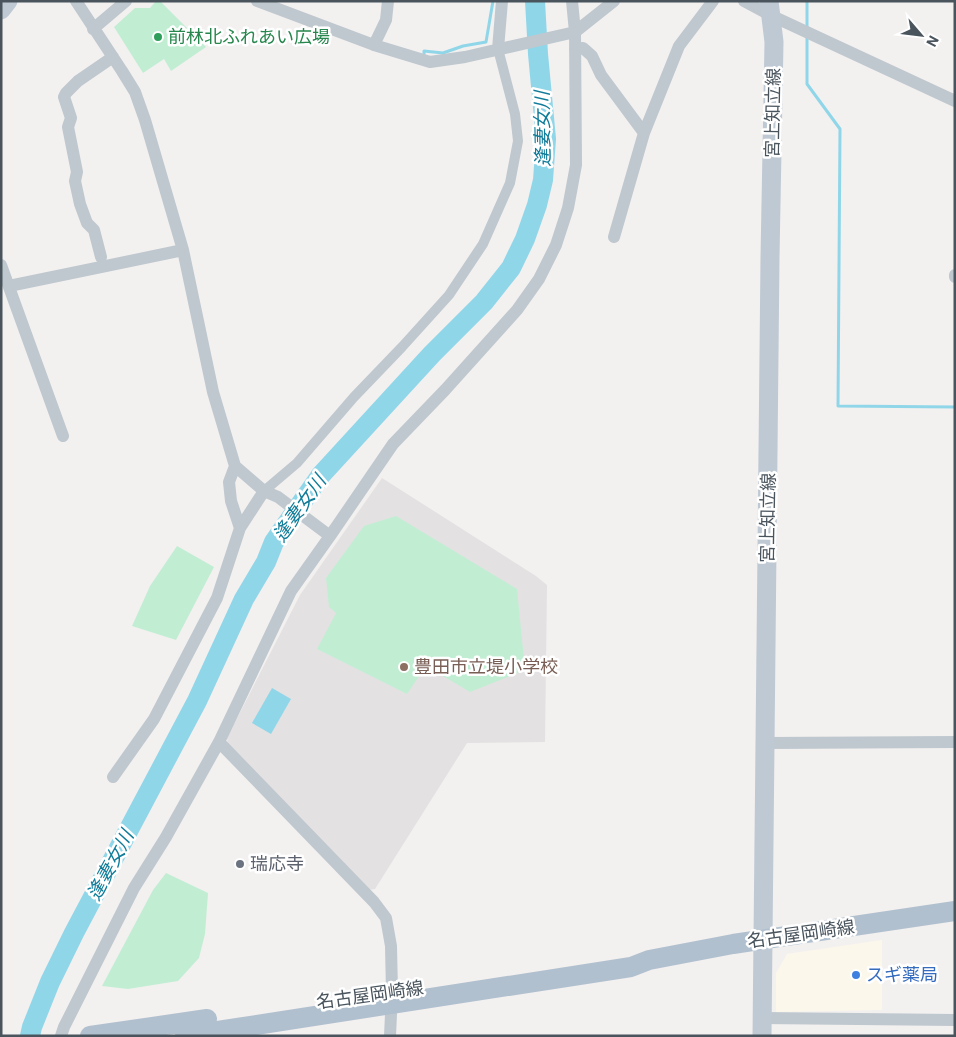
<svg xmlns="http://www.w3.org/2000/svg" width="956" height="1037" font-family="Roboto,'Noto Sans JP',sans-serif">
	<rect width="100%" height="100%" fill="#f3f0f0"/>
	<path fill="#fcf7eb" d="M882,940v70l-106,2v-39l11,-19z"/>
	<path fill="#e4e1e2" d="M382,478l154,98 11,9 -2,157 -78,1 -92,146 -7,1 -140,-143 -1,-9 73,-143z"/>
	<path fill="#c1eed3" d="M156,1h4l46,46 -35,24 -7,-12 -21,14 -29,-46 21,-19h15z
		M396,516l121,73 8,81 -55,22 -44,-26 -19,28 -90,-45 19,-36 -7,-6 -3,-29 38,-52z
		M177,546l37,21 -38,73 -44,-14 18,-40z
		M166,873l42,20 -3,41 -6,24 -21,23 -50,8 -26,-3 51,-96z"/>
	<path fill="#90d6e9" d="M272,688l19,11 -20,35 -19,-11z"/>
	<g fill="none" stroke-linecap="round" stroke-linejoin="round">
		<path stroke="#90d6e9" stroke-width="3" d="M807,27v-26
			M807,36v48l33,45 -2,277 117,1
			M424,57v-6l19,2 20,-7 23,-4 7,-41"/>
		<path stroke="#90d6e9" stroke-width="20" d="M30,1036l2,-9 18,-45 24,-49 123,-232 47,-102 22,-37 8,-20 47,-67 111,-121 52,-52 27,-34 14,-29 12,-34 6,-25 3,-41 -8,-85 -3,-53"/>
		<path stroke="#bfc8ce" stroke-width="10" d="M264,491l33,-28 57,-66 48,-50 47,-52 34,-51 27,-61 8,-42 -3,-27 -17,-65"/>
		<path stroke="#bfc8ce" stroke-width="12" d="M257,1l117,44 56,17 35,-5 110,-25 39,-31
			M744,1l26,14 185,86
			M93,29l33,-28
			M374,45l12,-25 2,-19
			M498,49l4,-48
			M575,49l8,-1 9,8 9,19 43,58
			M614,237l30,-104 35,-87 34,-45
			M101,257l-7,-27 -7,-7 -7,-19 -5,-23 2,-9 -9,-45 3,-9 -7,-21 2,-4 12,-12 35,-24
			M1,265l62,171
			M955,275v2
			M9,286l174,-36
			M235,466l-6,16 2,19 9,27
			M330,536l63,-92 52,-54 72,-80 22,-31 17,-34 12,-37 8,-43 -1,-133 -3,-31
			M219,742l155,160 12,16 5,28 1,46 -2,44
			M766,743l189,-1
			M113,777l41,-58 63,-121 23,-70 24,-37
			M762,1018l193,2
			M61,1036l3,-9 70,-139 32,-51 53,-95 72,-151 39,-55 -52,-39 -14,-6 -29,-25 -22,-74 -30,-142 -38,-130 -10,-28 -13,-21 -46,-70"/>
		<path stroke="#bfc9d3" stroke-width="19" d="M1,10l7,-9
			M762,1036l8,-779 4,-215 -5,-41"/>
		<path stroke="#b1c0ce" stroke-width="20" d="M90,1036l117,-17
			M185,1036l446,-69 18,-7 84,-16 222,-33"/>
	</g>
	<circle fill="#2e9e5b" stroke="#fff" stroke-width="2" cx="158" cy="37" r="5"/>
	<circle fill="#8d6e63" stroke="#fff" stroke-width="2" cx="404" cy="667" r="5"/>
	<circle fill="#6b7280" stroke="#fff" stroke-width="2" cx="240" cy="864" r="5"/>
	<circle fill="#3f7fe0" stroke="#fff" stroke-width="2" cx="856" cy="975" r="5"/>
	<g text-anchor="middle" stroke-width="5" stroke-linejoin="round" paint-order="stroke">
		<g font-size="18" fill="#27864d" stroke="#fff" text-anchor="start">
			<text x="168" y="43">前林北ふれあい広場</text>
		</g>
		<g font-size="18" fill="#49545d" stroke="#fff">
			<text transform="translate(773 113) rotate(-89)" y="6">宮上知立線</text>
			<text transform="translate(768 518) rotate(-89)" y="6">宮上知立線</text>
			<text transform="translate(801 934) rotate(-8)" y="6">名古屋岡崎線</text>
			<text transform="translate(370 995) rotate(-8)" y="6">名古屋岡崎線</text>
		</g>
		<g font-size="18" fill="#785e54" stroke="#fff" text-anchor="start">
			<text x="414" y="673">豊田市立堤小学校</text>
		</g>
		<g font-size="18" fill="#5b616d" stroke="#fff" text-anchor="start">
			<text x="250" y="870">瑞応寺</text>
		</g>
		<g font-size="18" fill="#366cbe" stroke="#fff" text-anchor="start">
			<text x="866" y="981">スギ薬局</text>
		</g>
		<g font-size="19" font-style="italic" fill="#117c99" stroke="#fff">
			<text transform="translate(542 129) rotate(-91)" y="7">逢妻女川</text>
			<text transform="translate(299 508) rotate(-55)" y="7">逢妻女川</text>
			<text transform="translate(110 865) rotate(-62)" y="7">逢妻女川</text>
		</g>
	</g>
	<rect width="956" height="1037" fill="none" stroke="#49545d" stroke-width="5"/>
	<g transform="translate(921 35) rotate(118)" stroke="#ffffff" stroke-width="4" paint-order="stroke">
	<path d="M0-4L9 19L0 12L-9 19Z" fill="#49545d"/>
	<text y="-8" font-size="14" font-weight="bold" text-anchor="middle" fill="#49545d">N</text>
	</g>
</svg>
